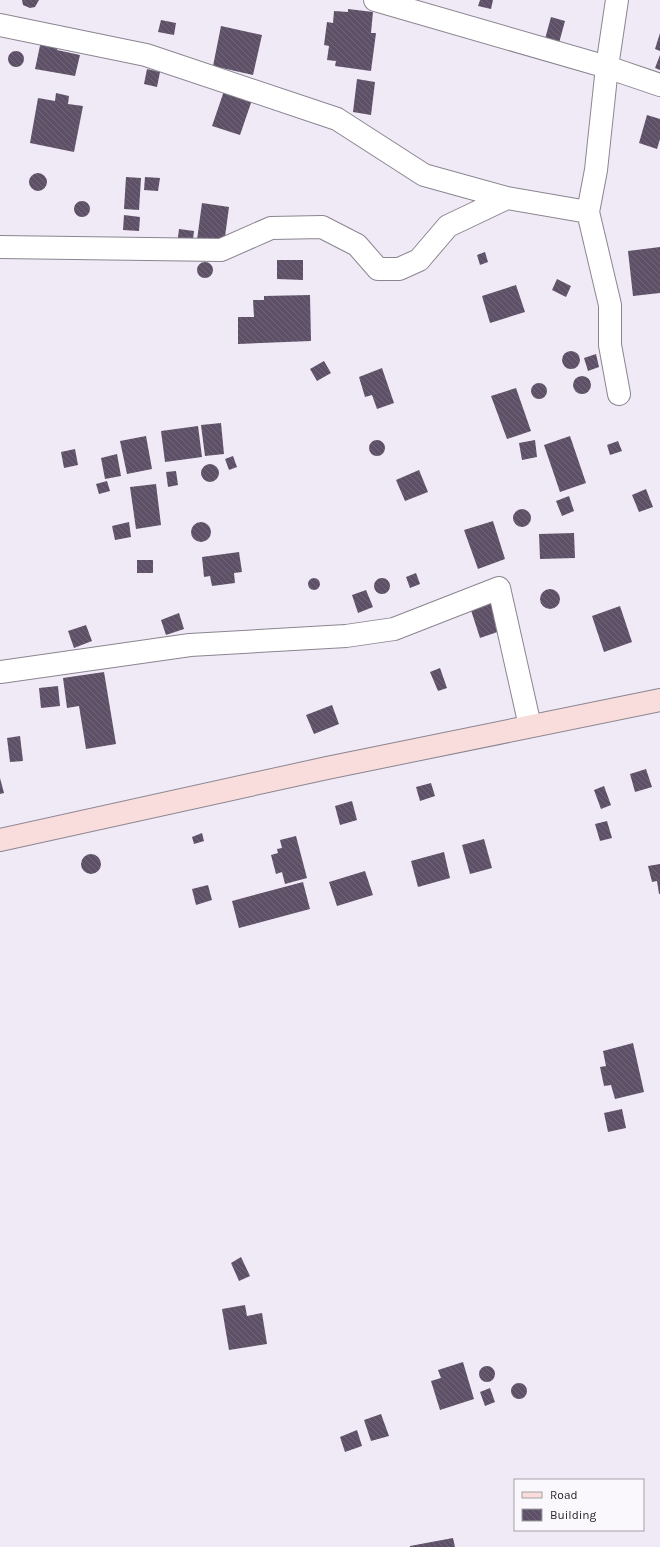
<svg xmlns="http://www.w3.org/2000/svg" width="660" height="1547" font-family="Karla,sans-serif">
	<defs>
		<pattern id="building-back-hatch" width="6" height="6" patternUnits="userSpaceOnUse"><rect width="6" height="6" fill="#5d5067"/><path d="M-1 5l2 2M0 0l6 6M5-1l2 2" fill="none" stroke="#706678"/></pattern>
	</defs>
	<rect width="100%" height="100%" fill="#f0e9f6"/>
	<path fill="url(#building-back-hatch)" d="M22,0h17l-4,7 -5,1 -7,-3z
		M480,0h13l-2,9 -13,-3z
		M348,9l25,3 -2,21h5l-5,38 -36,-5 1,-5 -9,-1 2,-14 -5,-1 3,-23 6,1 1,-12 14,1z
		M551,17l14,4 -6,22 -14,-4z
		M161,20l15,3 -2,12 -16,-3z
		M221,26l41,9 -9,40 -40,-9z
		M660,33v18l-5,-2z
		M41,41l17,3 -1,6 23,5 -5,21 -40,-7z
		M8 59a8 8 0 1 1 16 0a8 8 0 1 1-16 0Z
		M660,55v15l-5,-2z
		M147,69l13,3 -3,15 -13,-3z
		M357,79l18,3 -4,33 -18,-3z
		M224,91l28,9 -12,35 -28,-9z
		M56,93l13,3 -1,8 15,2 -9,46 -44,-9 8,-45 17,3z
		M647,115l13,4v20l-3,10 -18,-6z
		M29 182a9 9 0 1 1 18 0a9 9 0 1 1-18 0Z
		M126,177l15,1 -2,32 -15,-1z
		M145,177l15,1 -2,13 -14,-1z
		M74 209a8 8 0 1 1 16 0a8 8 0 1 1-16 0Z
		M202,203l27,4 -5,37 -27,-4z
		M124,215l16,2 -1,14 -16,-1z
		M179,229l15,2 -2,17 -15,-3z
		M660,247v46l-27,3 -5,-45z
		M485,252l3,10 -8,3 -3,-10z
		M277,260h26v20l-26,-1z
		M197 270a8 8 0 1 1 16 0a8 8 0 1 1-16 0Z
		M557,279l14,7 -5,11 -14,-7z
		M516,285l9,27 -35,11 -8,-27z
		M310,295l1,46 -73,3v-27h16l-1,-17h11v-4z
		M562 360a9 9 0 1 1 18 0a9 9 0 1 1-18 0Z
		M596,354l3,13 -11,4 -4,-13z
		M324,361l7,12 -14,8 -7,-12z
		M382,368l12,35 -17,6 -5,-14 -7,2 -6,-20z
		M573 385a9 9 0 1 1 18 0a9 9 0 1 1-18 0Z
		M531 391a8 8 0 1 1 16 0a8 8 0 1 1-16 0Z
		M516,388l15,43 -24,8 -16,-43z
		M221,423l3,31 -19,2 -4,-31z
		M198,426l4,31 -37,5 -4,-31z
		M146,436l6,33 -25,5 -7,-33z
		M570,436l16,47 -26,9 -16,-47z
		M535,440l2,17 -15,3 -3,-17z
		M369 448a8 8 0 1 1 16 0a8 8 0 1 1-16 0Z
		M618,441l4,10 -12,4 -3,-10z
		M75,449l3,16 -14,3 -3,-16z
		M117,454l4,22 -16,3 -4,-21z
		M233,456l4,11 -8,3 -4,-11z
		M201 473a9 9 0 1 1 18 0a9 9 0 1 1-18 0Z
		M419,470l9,22 -23,9 -9,-21z
		M176,471l2,14 -10,2 -2,-15z
		M107,481l3,10 -11,3 -3,-10z
		M156,484l5,41 -25,4 -6,-42z
		M646,489l7,18 -14,5 -7,-17z
		M569,496l5,15 -12,5 -6,-15z
		M513 518a9 9 0 1 1 18 0a9 9 0 1 1-18 0Z
		M493,521l12,38 -27,10 -14,-39z
		M129,522l2,15 -16,3 -3,-14z
		M191 532a10 10 0 1 1 20 0a10 10 0 1 1-20 0Z
		M574,533l1,25 -35,1 -1,-25z
		M239,552l3,20 -8,1 1,10 -23,3 -2,-10 -6,1 -2,-20z
		M137,560h16v13h-16z
		M416,573l4,11 -10,4 -4,-11z
		M308 584a6 6 0 1 1 12 0a6 6 0 1 1-12 0Z
		M374 586a8 8 0 1 1 16 0a8 8 0 1 1-16 0Z
		M540 599a10 10 0 1 1 20 0a10 10 0 1 1-20 0Z
		M366,590l7,17 -15,6 -6,-18z
		M495,596l11,33 -26,9 -11,-34z
		M620,606l12,36 -28,10 -12,-36z
		M179,613l5,16 -18,6 -5,-15z
		M86,625l6,16 -18,7 -6,-17z
		M440,668l7,20 -9,3 -8,-19z
		M104,672l12,72 -30,5 -7,-43 -12,2 -4,-30z
		M58,686l2,20 -19,2 -2,-20z
		M332,705l7,19 -25,10 -8,-19z
		M20,736l3,25 -13,1 -3,-24z
		M646,769l6,18 -17,5 -5,-18z
		M0,778l4,15 -4,1z
		M431,783l4,13 -15,5 -4,-14z
		M604,786l7,19 -10,4 -7,-19z
		M352,801l5,19 -17,5 -5,-19z
		M607,821l5,17 -12,3 -5,-17z
		M202,833l2,8 -10,3 -2,-7z
		M296,836l11,42 -22,6 -3,-12 -6,2 -5,-19 7,-2 -1,-4 5,-1 -2,-8z
		M484,839l8,29 -22,6 -8,-29z
		M444,852l6,26 -32,9 -7,-26z
		M81 864a10 10 0 1 1 20 0a10 10 0 1 1-20 0Z
		M660,864v30h-1l-2,-13 -5,1 -4,-16z
		M365,871l8,24 -36,11 -8,-24z
		M303,882l7,27 -71,19 -7,-27z
		M208,885l4,15 -16,5 -4,-16z
		M633,1043l11,49 -29,7 -4,-14 -7,1 -4,-19 6,-1 -3,-15z
		M622,1109l4,19 -18,4 -4,-19z
		M241,1257l9,19 -11,5 -8,-18z
		M245,1305l2,11 15,-3 5,31 -38,6 -7,-41z
		M463,1362l11,37 -34,11 -9,-29 10,-3 -3,-8z
		M479 1374a8 8 0 1 1 16 0a8 8 0 1 1-16 0Z
		M511 1391a8 8 0 1 1 16 0a8 8 0 1 1-16 0Z
		M490,1388l5,14 -10,4 -5,-14z
		M381,1414l8,22 -18,5 -7,-21z
		M357,1430l5,16 -17,6 -5,-15z
		M453,1538l2,9h-45v-1z"/>
	<g fill="none" stroke-linecap="round" stroke-linejoin="round">
		<g stroke="#8b8590" stroke-width="24">
			<path id="street" d="M375,0l232,67 53,18
				M617,0l-10,67 -11,103 -8,42 22,93v40l9,49
				M0,25l146,30 191,64 87,56 83,23 81,14
				M0,247l221,3 50,-22 51,-1 35,18 21,24h21l20,-9 29,-34 59,-28
				M0,672l190,-27 156,-9 48,-7 105,-41 31,138"/>
		</g>
		<g stroke="#8b8590" stroke-width="24">
			<path id="secondary" d="M0,840l327,-72 333,-68"/>
		</g>
		<use href="#street" stroke="#fff" stroke-width="22"/>
		<use href="#secondary" stroke="#f8dddc" stroke-width="22"/>
	</g>
	<rect x="514" y="1479" width="130" height="52" fill="#fbf8fd" stroke="#a3a1a5"/>
	<rect x="522" y="1492" width="20" height="6" fill="#f8dddc" stroke="#a3a1a5"/>
	<text x="550" y="1499" font-size="12" fill="#201e22">Road</text>
	<rect x="522" y="1509" width="20" height="12" fill="url(#building-back-hatch)" stroke="#a3a1a5"/>
	<text x="550" y="1519" font-size="12" fill="#201e22">Building</text>
</svg>
